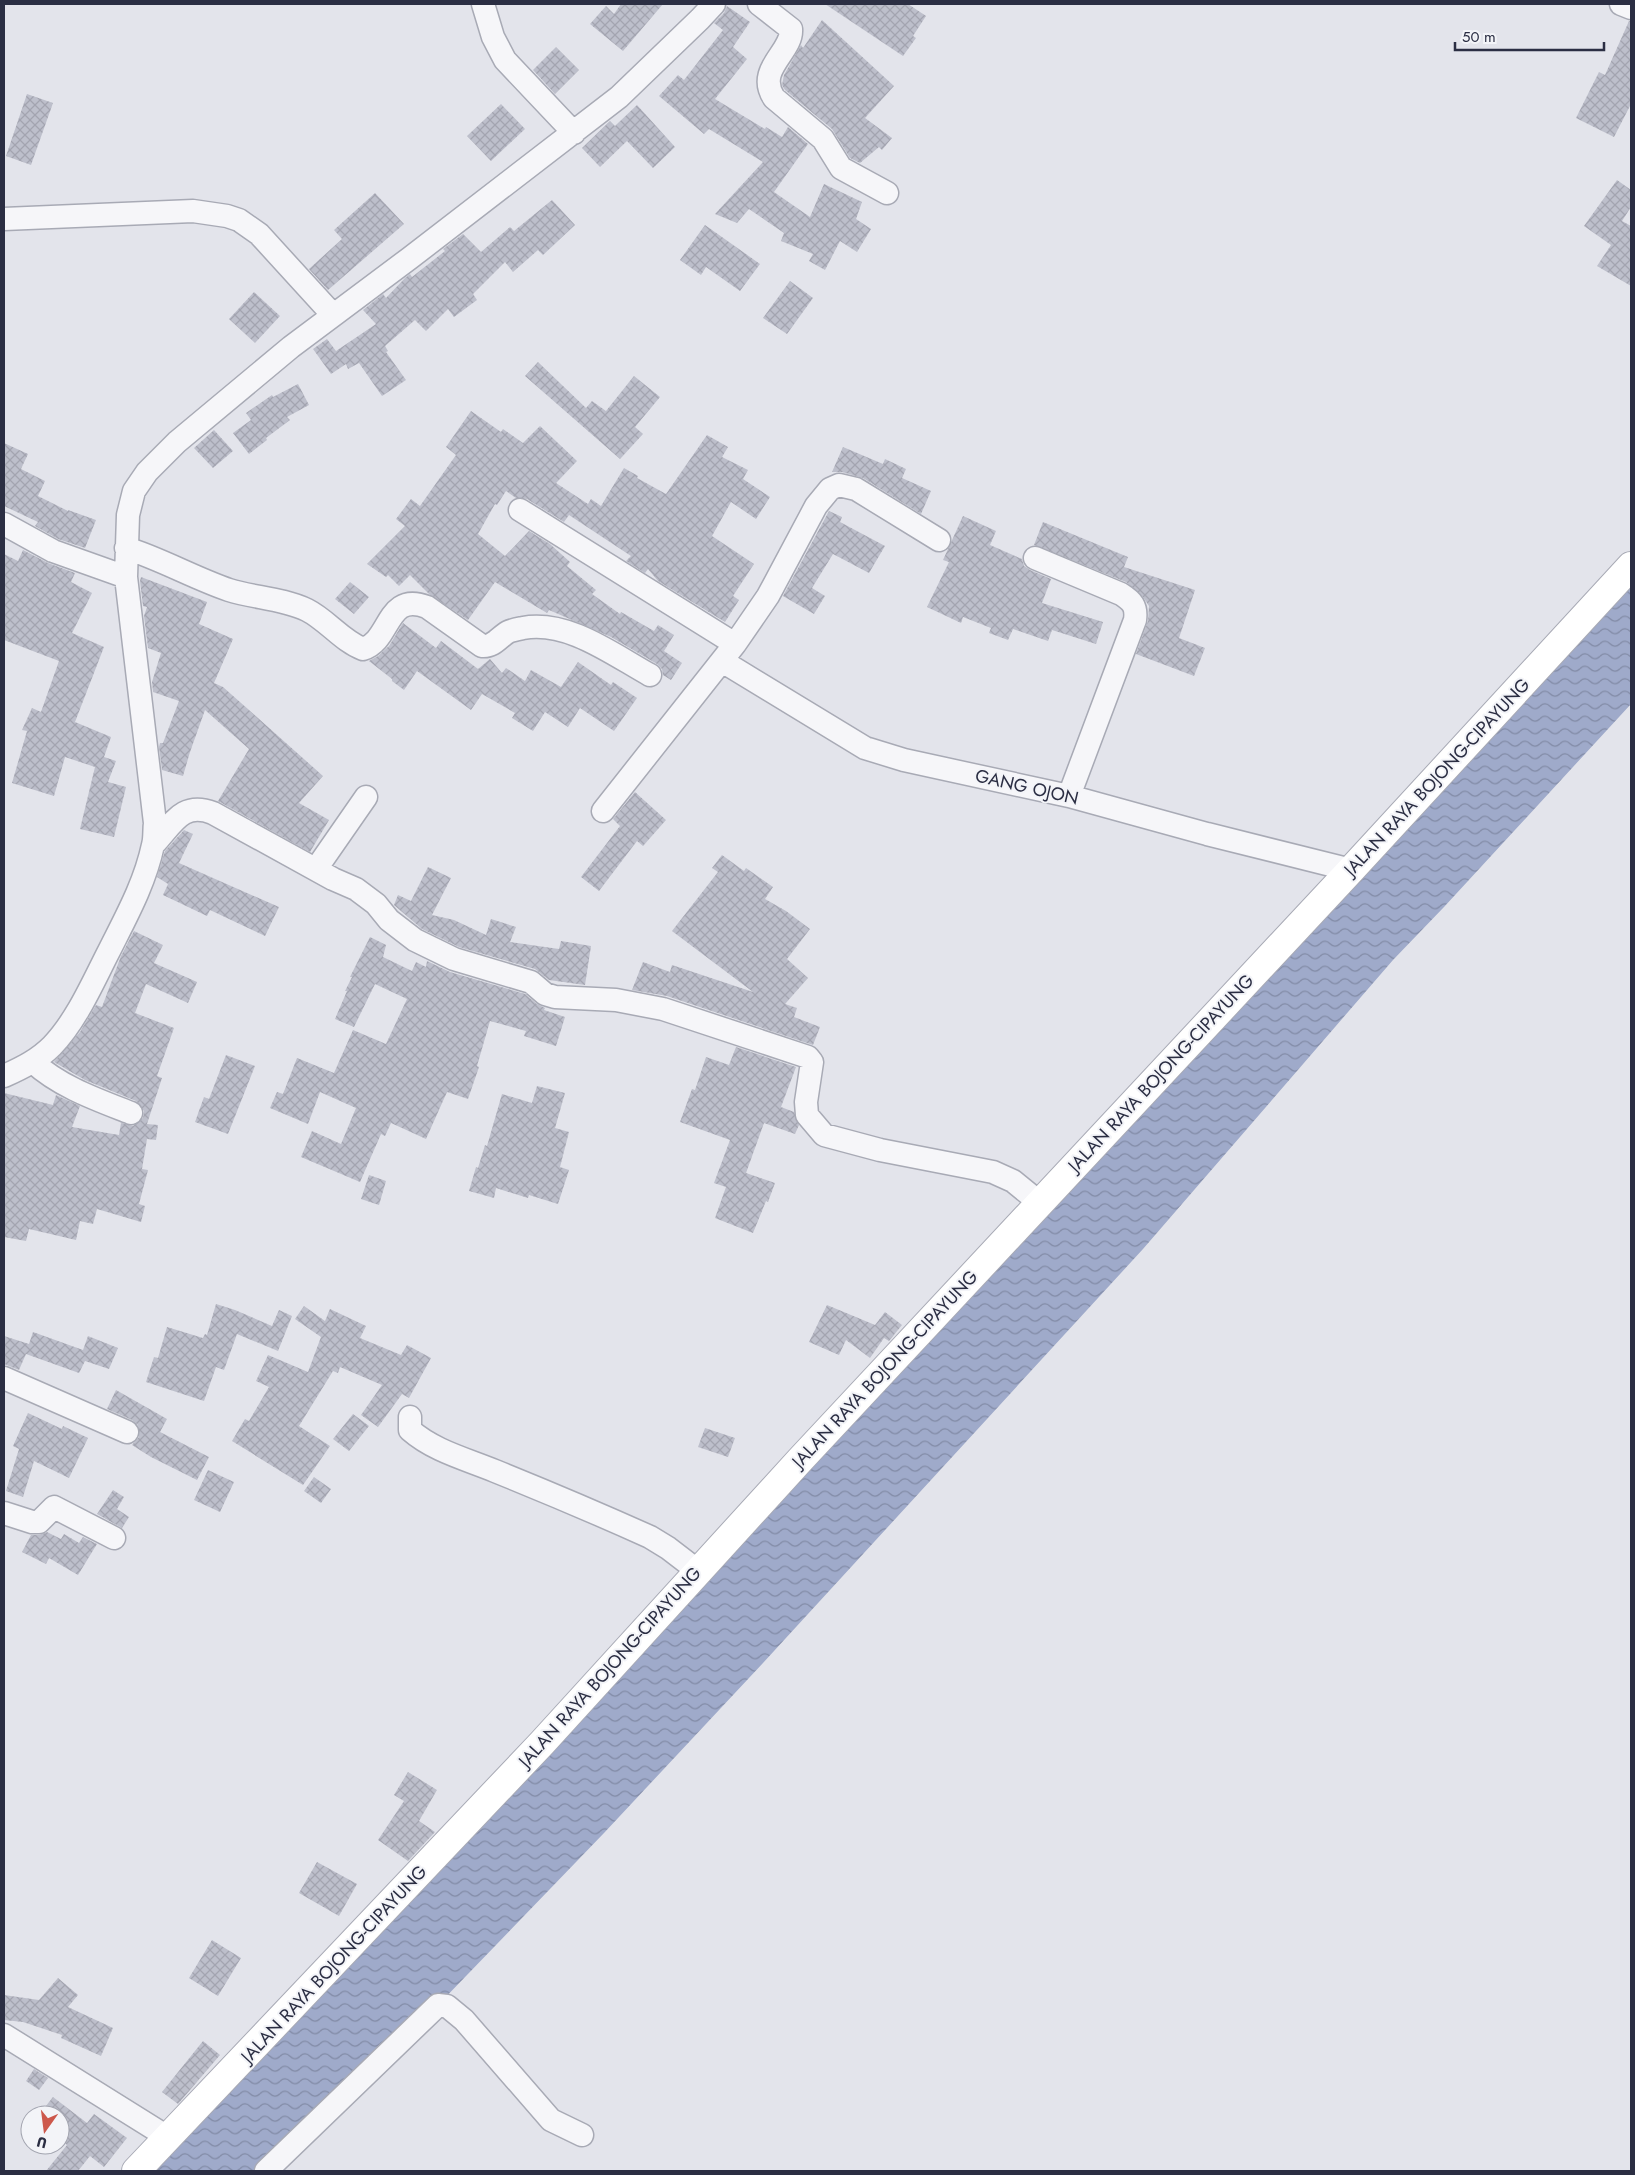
<svg xmlns="http://www.w3.org/2000/svg" width="1635" height="2175" font-family="Jost,sans-serif">
	<defs>
		<pattern id="water-waves" width="16" height="10" patternUnits="userSpaceOnUse" patternTransform="scale(1.25)"><rect width="16" height="10" fill="#9faaca"/><path d="M0 5q4-4 8 0t8 0" fill="none" stroke="#828ba6"/></pattern>
		<pattern id="building-cross-hatch" width="8" height="8" patternUnits="userSpaceOnUse" patternTransform="scale(1.25)"><rect width="8" height="8" fill="#bdbfcb"/><path d="M0 0l8 8M0 8l8-8" fill="none" stroke="#a3a4b0"/></pattern>
	</defs>
	<rect width="100%" height="100%" fill="#e3e4eb"/>
	<path fill="url(#water-waves)" d="M1631,567v137l-187,203 -51,53 -250,289 -380,414 -159,170 -166,172 -172,166h-128z"/>
	<path fill="url(#building-cross-hatch)" d="M621,4h42l-40,47 -33,-27 16,-18 8,8z
		M825,4h83l18,12 -13,20 3,2 -13,18z
		M727,6l23,16 -17,25 14,12 -32,40 50,30 1,-2 16,10 6,-10 20,17 -34,48 36,25 14,-33 38,18 -6,17 15,10 -14,23 -17,-11 -15,29 -16,-9 4,-7 -32,-13 3,-8 -35,-24 -12,14 -22,-9 48,-52 -54,-33 -5,5 -45,-38 19,-21 6,5 39,-50 -9,-7 10,-10z
		M822,20l72,66 -29,32 27,20 -10,12 -3,-3 -19,16 -10,-5 -18,-29 -47,-39 -3,-5 2,-10 17,-30 2,3z
		M1629,21h2v83l-17,33 -38,-19 23,-46 6,3z
		M556,47l23,23 -24,24 -22,-24z
		M27,94l26,9 -22,62 -25,-9z
		M501,104l24,25 -34,32 -24,-25z
		M637,105l38,42 -22,21 -26,-27 -27,26 -18,-19 28,-27 5,5z
		M1617,180l14,10v17l-9,14 9,5v60l-34,-20 14,-21 -27,-19z
		M375,193l29,31 -76,66 -19,-21 33,-30 -8,-9z
		M552,200l23,25 -32,30 -5,-5 -25,22 -8,-10 -32,32 4,6 -23,17 -6,-8 -22,22 -11,-11 -30,26 3,5 -2,1 20,28 -24,16 -23,-33 -11,6 -2,-5 -15,10 -18,-25 14,-10 9,12 40,-27 -13,-14 20,-16 3,4 19,-20 5,-4 2,3 33,-26 -2,-2 20,-15 18,18 29,-25 4,4z
		M705,225l55,39 -20,27 -34,-24 -5,8 -21,-15z
		M790,281l23,17 -26,36 -24,-16z
		M254,292l26,24 -25,27 -26,-24z
		M538,362l48,46 6,-7 14,10 28,-35 26,21 -25,30 8,7 -23,25 -95,-83z
		M298,384l11,21 -22,12 3,3 -24,18 1,2 -18,14 -16,-21 18,-13 -5,-7 26,-18 1,2z
		M471,411l30,21 2,-3 20,14 17,-17 37,35 -21,22 32,21 3,-5 10,7 23,-38 14,8 -1,2 29,16 41,-59 21,12 -6,10 26,13 -5,9 27,18 -14,22 -25,-17 -19,34 42,28 -21,32 6,4 -14,22 -67,-41 -10,-12 -3,4 -19,-12 5,-5 -62,-41 -5,7 -37,-23 -11,-1 -10,-7 -9,14 -2,-1 -17,30 27,22 24,-25 21,13 20,18 -3,4 29,24 -4,4 28,20 1,-2 33,19 4,-6 16,10 -10,16 18,12 -11,17 -8,-5 -1,-6 -5,-5 -46,-27 -62,-27 -2,3 -52,-31 -27,38 -39,-26 -19,-19 -11,11 -11,-11 -2,2 -19,-13 38,-38 -9,-7 15,-20 9,7 36,-51 -10,-8z
		M214,430l19,21 -20,17 -19,-20z
		M4,443l24,11 -7,15 24,12 -7,15 30,15v-1l28,10 -11,28 -27,-9 -23,-13 3,-4 -34,-16z
		M843,447l40,17 2,-5 21,10 -4,9 29,13 -10,23 -58,-36 -21,-6h-10z
		M829,511l13,6 -2,5 45,24 -16,27 -36,-19 -21,34 13,8 -11,18 -31,-18z
		M963,516l33,15 -6,14 32,14 2,7 6,4 21,9 -9,24 61,19 -7,22 -44,-14 -4,11 -35,-12 -5,11 -19,-7 2,-5 -28,-11 -2,6 -34,-16 22,-45 -6,-2z
		M1043,522l85,35 -4,10 71,23 -16,48 26,10 -11,28 -58,-22 12,-33 1,-15 -6,-9 -17,-15 -92,-37z
		M23,550l25,13 27,10 -4,9 21,11 -20,40 32,14 -29,75 36,15 -7,20 12,4 -8,21 18,5 -12,50 -34,-8 15,-62 -30,-10 -11,39 -42,-13 15,-52 -5,-1 10,-22 9,4 18,-51 -55,-21v-86l14,7z
		M141,577l66,25 -8,22 34,15 -19,44 9,4 100,89 -24,27 30,17 -19,32 -92,-51 31,-52 -44,-39 -15,42 -7,24 -21,-6 -3,-23 1,-4h3l16,-42 -26,-9 -1,-10 9,-29 -13,-5 -4,-32 3,-9 -4,-1 -3,-25z
		M350,582l19,15 -15,17 -19,-15z
		M403,623l33,25 5,-7 37,28 12,-10 12,14 4,-5 19,13 6,-11 30,17 17,-25 33,23 2,-3 24,16 -23,33 -34,-23 -12,19 -23,-15 -12,19 -21,-13 3,-5 -33,-19 -11,16 -54,-39 -13,19 -12,-9v-2l-23,-18 9,-5 11,-10z
		M635,792l31,28 -23,26 -6,-5 -38,50 -18,-14 39,-51 -7,-7z
		M184,830l9,4 -14,29 100,44 -14,29 -55,-26 -3,6 -44,-21 5,-11 -11,-7 8,-26z
		M722,855l22,16 2,-3 27,19 -8,12 21,12 24,18 -23,30 21,19 -23,26 12,4 -3,9 26,10 -7,18 -146,-49 -35,-6 11,-28 27,10 2,-7 81,27 -81,-61 46,-59 -6,-4z
		M428,867l23,11 -19,37 22,5 32,15 5,-16 25,8 -6,15 49,7 2,-8 30,5 -6,39 -36,-5 -14,-11 -76,-22 -37,-18 -28,-24 4,-10 13,6z
		M134,931l29,14 -9,18 43,19 -9,21 -42,-19 -11,29 39,15 -17,48 5,2 -15,46 11,1 -2,15 -9,-1 -5,30 6,1 -9,34 6,2 -4,16 -44,-13 -4,15 -13,-3 -4,19 -47,-11 -3,12 -22,-4v-144l49,12 3,-10 24,11 -8,21 47,8 2,-12 12,3 10,-8 1,-7 -8,-10 -51,-21 -31,-18 26,-30 16,-27 6,2 19,-51z
		M370,937l16,8 -3,12 29,14 4,-9 10,5 1,-6 23,11 75,22 12,10 8,4 -1,2 21,7 -9,29 -32,-10 2,-5 -36,-10 -13,45 2,1 -11,32 -21,-7 -21,47 -35,-16 -6,13 -4,-2 -21,48 -59,-25 11,-26 29,13 15,-36 -36,-16 -12,32 -38,-16 7,-16 6,2 14,-36 37,15 19,-43 33,14 21,-45 -32,-15 -21,43 -19,-8 12,-28h-2l7,-14h-2z
		M736,1047l60,20 -15,40 13,5 5,13 -4,9 -31,-11 -18,50 29,10 -7,19 -2,-1 -13,32 -38,-15 11,-31 -12,-4 16,-43 -50,-18 12,-33 3,1 11,-33 23,8z
		M226,1055l29,11 -27,68 -33,-12 9,-25 5,2z
		M537,1086l28,7 -10,35 14,4 -9,35 9,3 -11,34 -29,-9 -1,3 -32,-10 -2,10 -25,-7 7,-24 2,1 7,-23 2,1 15,-52 30,9z
		M369,1175l17,6 -7,24 -18,-6z
		M216,1304l19,6 37,16 7,-16 13,6 -14,35 -41,-17 -13,36 -8,-3 -12,34 -58,-19 8,-25 4,1 9,-31 36,11 2,-4 2,1z
		M827,1305l48,20 10,-13 17,13 -13,16 -5,-3 -14,20 -24,-18 -7,15 -30,-13z
		M304,1306l21,15 5,-12 36,17 -6,12 41,17 6,-10 24,13 -22,40 -7,-4 -24,33 -17,-12 21,-30 -42,-18 -2,6 -5,-2 -34,55 31,20 -27,39 -71,-44 13,-22 4,2 20,-34 -13,-6 12,-26 40,17 13,-35 -26,-18z
		M33,1332l50,18 5,-14 30,12 -9,21 -24,-8 -6,12 -53,-19 -7,16 -15,-6v-28l25,8z
		M116,1390l51,29 -7,13 49,25 -12,23 -46,-23 -19,-12 7,-8 -1,-12 -6,-5 -25,-11z
		M28,1413l34,16 1,-3 25,12 -19,40 -35,-17 -11,36 -17,-6 13,-42 -6,-3z
		M353,1414l16,12 -20,25 -16,-12z
		M705,1428l30,10 -7,19 -30,-10z
		M208,1470l26,12 -14,30 -26,-12z
		M314,1477l17,12 -10,14 -17,-12z
		M113,1490l11,7 -7,12 12,8 -7,11 -25,-14z
		M47,1532l14,7 3,-5 15,9 4,-6 14,7 -19,31 -29,-17 -3,6 -24,-12 9,-17h8z
		M408,1772l29,18 -18,31 16,11 -27,29 -30,-21 26,-39 -10,-6z
		M317,1862l40,22 -18,32 -40,-23z
		M212,1940l29,18 -23,38 -29,-18z
		M58,1978l20,17 -10,12 45,21 -12,28 -40,-18 1,-3 -39,-13 -19,-2v-25l35,5z
		M203,2041l17,14 -42,49 -16,-12z
		M34,2069l14,9 -9,12 -13,-9z
		M53,2097l34,26 7,-9 33,24 -23,29 -14,-11 -12,15h-32l21,-26 -7,-6v-24h-21z"/>
	<g fill="none" stroke-linecap="round" stroke-linejoin="round">
		<g stroke="#a8aab5" stroke-width="25">
			<path id="street" d="M483,4l10,33 12,23 69,73
				M759,4l32,25c2,23 -36,40 -17,69l49,41 18,29 46,25
				M1621,4l10,4
				M4,219l189,-8 34,5 12,4 20,14 74,81
				M520,510l215,134
				M4,524l49,27 73,26
				M126,548c35,11 68,30 103,42 25,8 53,8 78,20 20,10 35,31 56,39 28,-8 23,-58 64,-42l55,39c12,1 17,-9 26,-14 4,-2 10,-3 15,-4 45,-8 89,26 127,47
				M1035,558l86,36c11,7 16,12 14,26l-66,176
				M722,661l143,87 39,12 165,36 138,38 144,36
				M603,811l132,-167 33,-48 48,-90 14,-17 9,-4 17,4 83,51
				M154,844c19,-20 28,-43 59,-31l120,66 23,10 20,15 13,16 26,20 39,19 77,23 14,12 10,3 61,3 47,9 145,48 4,5 -6,40 1,13 17,20 56,15 113,22 20,9 27,22
				M316,869l50,-72
				M33,1062c27,25 65,38 98,51
				M4,1076c18,-8 34,-16 48,-30 25,-26 41,-64 57,-95 17,-34 36,-68 44,-106 2,-7 1,-15 2,-22l-29,-246 2,-62 6,-24 13,-19 30,-30 114,-95 119,-89 209,-161 81,-78 14,-15
				M4,1378l123,54
				M410,1417v13c24,21 56,29 85,41 52,21 104,43 155,66l18,11 30,23
				M4,1513l28,9h7l15,-15 60,31
				M4,2035l165,103
				M266,2171l172,-166 9,1 17,14 87,100 31,15"/>
		</g>
		<g stroke="#a8aab5" stroke-width="30">
			<path id="secondary" d="M136,2171l406,-428 258,-283 551,-590 280,-304"/>
		</g>
		<use href="#street" stroke="#f6f6f9" stroke-width="22"/>
		<use href="#secondary" stroke="#fff" stroke-width="28"/>
	</g>
	<g text-anchor="middle" stroke-width="4" stroke-linejoin="round" paint-order="stroke">
		<g font-size="18" fill="#2b2e43" stroke="#f3f4f8">
			<text transform="translate(1437 777) rotate(-47)" y="6">JALAN RAYA BOJONG-CIPAYUNG</text>
			<text transform="translate(1027 787) rotate(13)" y="6">GANG OJON</text>
			<text transform="translate(1161 1073) rotate(-47)" y="6">JALAN RAYA BOJONG-CIPAYUNG</text>
			<text transform="translate(885 1369) rotate(-47)" y="6">JALAN RAYA BOJONG-CIPAYUNG</text>
			<text transform="translate(610 1667) rotate(-48)" y="6">JALAN RAYA BOJONG-CIPAYUNG</text>
			<text transform="translate(334 1964) rotate(-47)" y="6">JALAN RAYA BOJONG-CIPAYUNG</text>
		</g>
	</g>
	<rect width="1635" height="2175" fill="none" stroke="#2b2e43" stroke-width="10"/>
	<g transform="translate(45 2130) rotate(194)"><circle r="24" fill="#f3f4f8" stroke="#a3a5b0"/>
	<path d="M0-4L9 19L0 12L-9 19Z" fill="#cd584c"/>
	<text y="-8" font-size="14" font-weight="bold" text-anchor="middle" fill="#2b2e43">U</text>
	</g>
	<path d="M1455 42v8h149v-8" fill="none" stroke="#2b2e43" stroke-width="2.5"/>
	<text x="1462" y="42" font-size="15" fill="#2b2e43" stroke="#f3f4f8" stroke-width="4" paint-order="stroke">50 m</text>
</svg>
